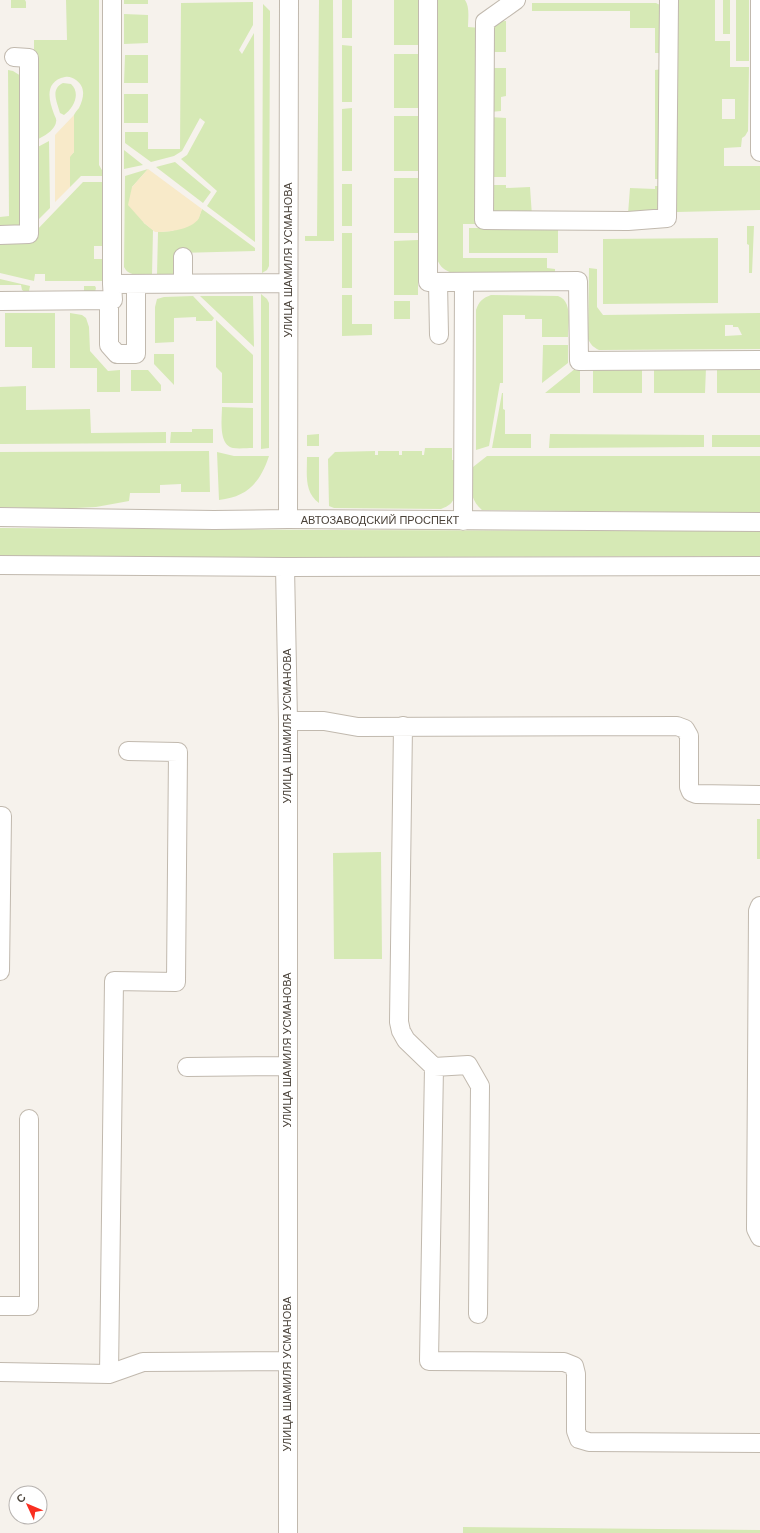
<svg xmlns="http://www.w3.org/2000/svg" width="760" height="1533" font-family="Helvetica,sans-serif">
	<rect width="100%" height="100%" fill="#f6f2ec"/>
	<path fill="#d6e9b5" fill-rule="evenodd" d="M11,0h14l1,2v6h-15z
		M66,0h33v165l4,7 -1,4h-21l-11,11v-31l4,-4c0,-9 -2,-29 0,-37 1,-2 3,-5 5,-7 5,-10 7,-21 -3,-28 -3,-2 -7,-4 -11,-3 -20,4 -17,22 -11,37 1,3 3,5 2,8 -1,9 -15,16 -22,19v-101h33z
		M124,0h24v4h-24z
		M319,0h14l1,241h-29v-5h12z
		M342,0h10v38h-10z
		M394,0h24v45h-24z
		M438,0h27c5,7 3,19 3,27l13,1 -3,196h-15v34h84v10l8,1v5l-102,-1c-8,-2 -13,-6 -16,-14l-1,-256z
		M674,0h41v41h15v26h19l-1,64 -3,5 -3,2 -1,9 -17,1v18h36v44l-83,2 -3,-2zM722,99h13v20h-13z
		M723,0h7v34h-7z
		M736,0h13v61h-13z
		M253,2v23l-14,25 3,4 12,-21 1,209 -48,-36 10,-15 -36,-32 6,-4 18,-33 -5,-4 -18,33 -8,5 -23,6 -26,-19v-11h23v17h32l1,-146z
		M532,3h124l6,3 2,47h-9v-25h-25v-17h-98z
		M263,4l7,7 -1,255 -2,4 -5,3z
		M124,14l24,1v28l-24,1z
		M506,21v31h-16v-30z
		M342,45l10,1v56h-10z
		M394,54h24v54h-24z
		M125,55h23v28h-24z
		M490,68h16v28l-5,1v14l-11,1z
		M663,69v110h-8v-109z
		M8,70l5,1 8,5 4,152h-25v-11l9,-1z
		M63,83l8,1c10,9 3,24 -7,31l-4,-2c-3,-11 -10,-24 3,-30z
		M124,94h24v29h-24z
		M352,108v63h-10v-62z
		M394,116h24v55h-24z
		M490,117l16,1v59h-16z
		M49,141l1,67 -17,17 1,-76z
		M124,150l19,15 -19,4z
		M175,162l36,30 -8,11 -47,-36z
		M148,169l-16,18 12,36 9,7 -1,45c-9,-1 -23,3 -28,-8l1,-91z
		M394,178h24v55h-24z
		M83,182h19v64h-8v13h8v22h-57v-7h-10l-1,7 -34,-8v-32l34,-8z
		M342,184h10v42h-10z
		M490,185h16v3l24,-1 2,29 -36,-3 -4,-4z
		M655,186h8v22l-7,5 -28,1 2,-26 25,1z
		M202,209l53,39v3l-76,2 -2,22h-20l1,-43 14,-1 26,-12z
		M747,226h7l-2,47h-3v-28l-2,-1z
		M469,228h89v25h-89z
		M342,233h10v55h-10z
		M718,238v65l-115,1v-65z
		M418,240v55h-24v-54z
		M589,268l8,1v38l6,8 157,-2v36l-161,1c-6,-3 -8,-5 -11,-11zM725,325h8v2h5l4,8 -17,1z
		M0,279l30,7 -1,5 -4,1 -3,-2 -1,-5h-21z
		M84,286h11l1,2 -1,4h-10l-1,-1z
		M261,294l6,5 2,4v145l-8,1z
		M342,295h10v29h20v11l-30,1z
		M491,295l67,1c15,5 10,28 10,41h-26v-18h-17v-4h-22v68h-3l-11,63 -13,4v-140c3,-9 7,-12 15,-15z
		M193,296l21,22 -2,3h-16v-4l-22,1v24l-19,1v-36l2,-8 7,-2z
		M200,296h53l1,51z
		M394,301h16v18h-16z
		M5,313h50v55h-23v-21h-27z
		M70,313l12,2 4,3 3,9 1,24 18,20 12,-1v22h-23v-24h-27z
		M216,320l37,35v48h-31v-30l-6,-6z
		M543,345h25v18l-26,20z
		M154,354h20v31l-20,-21z
		M576,368h4v25h-35z
		M593,368h49v25h-49z
		M654,368h52l-1,25h-51z
		M717,368h43v25h-43z
		M131,370h17l13,15v6h-30z
		M26,386v24l64,-1 1,24 75,-1v11l-166,1v-57z
		M502,393h1v16l2,1v24h26v14h-39z
		M222,407l31,1v40c-6,0 -14,1 -20,0 -15,-3 -11,-30 -11,-41z
		M192,429h21v14h-43l1,-11h21z
		M319,434v12h-12v-11z
		M550,434l154,1v12l-155,1z
		M712,435h48v12h-48z
		M425,448h27v12h3v35c-2,8 -6,11 -14,14l-107,-1 -5,-2 -1,-47 7,-7 40,-1v4h3v-4h21v4h3v-4h20v4h2z
		M209,451l1,41h-29v-8l-21,1v8h-30l-1,8 -33,6 -40,2 -56,-2v-55z
		M217,452l17,4h35c-9,27 -22,41 -50,44z
		M487,456h273v57l-278,-3c-13,-11 -11,-24 -11,-40l2,-3z
		M307,457h12v46c-15,-11 -12,-29 -12,-46z
		M0,528l325,2 435,1v25l-760,2z
		M757,819h3v40h-3z
		M381,852l1,107h-48l-1,-106z
		M463,1527l297,3v3h-297z"/>
	<path fill="#f8eac9" d="M74,115v37l-4,5v30l-15,15v-67z
		M148,169l54,40c-1,3 -2,6 -3,9 -7,12 -31,14 -44,14l-11,-9 -16,-18 4,-18z"/>
	<g fill="none" stroke-linecap="round" stroke-linejoin="round">
		<g stroke="#c1b9ae" stroke-width="20">
			<path id="minor" d="M112,0v284
				M428,0v282l150,-1 1,80 181,-1
				M516,0l-31,22 -1,198 144,1 39,-3 2,-218
				M760,0v152
				M0,235l29,-1v-176l-15,-1
				M183,257v27
				M438,282l1,53
				M109,300v45l8,9h19v-70
				M0,301l113,-1 -1,-16 176,-1
				M0,517l214,3 74,-1 472,3
				M288,519l1,-519
				M463,521l1,-239
				M0,565l285,2 475,-1
				M285,567l3,154v812
				M288,721h36l34,6 319,-1 8,3 4,7v51l2,5 5,2 64,1
				M403,726l-4,296 2,9 5,9 28,27 -5,294 135,1 10,4 2,8v57l3,8 10,3 171,1
				M0,816h2l-2,155
				M760,906l-2,5 -2,318 4,8
				M187,1067l100,-1
				M434,1067l34,-2 12,21 -2,228
				M0,1306h29v-187
				M0,1372l109,2 34,-12 144,-1
				M109,1374l5,-393 62,1 2,-230 -50,-1"/>
		</g>
		<use href="#minor" stroke="#fff" stroke-width="18"/>
	</g>
	<g text-anchor="middle" stroke-width="4" stroke-linejoin="round" paint-order="stroke">
		<g font-size="11" fill="#4a4239" stroke="#fff">
			<text transform="translate(288 260) rotate(-90)" y="4">УЛИЦА ШАМИЛЯ УСМАНОВА</text>
			<text x="380" y="524">АВТОЗАВОДСКИЙ ПРОСПЕКТ</text>
			<text transform="translate(287 726) rotate(-90)" y="4">УЛИЦА ШАМИЛЯ УСМАНОВА</text>
			<text transform="translate(287 1050) rotate(-90)" y="4">УЛИЦА ШАМИЛЯ УСМАНОВА</text>
			<text transform="translate(287 1374) rotate(-90)" y="4">УЛИЦА ШАМИЛЯ УСМАНОВА</text>
		</g>
	</g>
	<g transform="translate(28 1505) rotate(314)"><circle r="19" fill="#ffffff" stroke="#b7b3b0"/>
	<path d="M0-3L7 15L0 10L-7 15Z" fill="#f92e20"/>
	<text y="-6" font-size="11" font-weight="bold" text-anchor="middle" fill="#4a4239">С</text>
	</g>
</svg>
